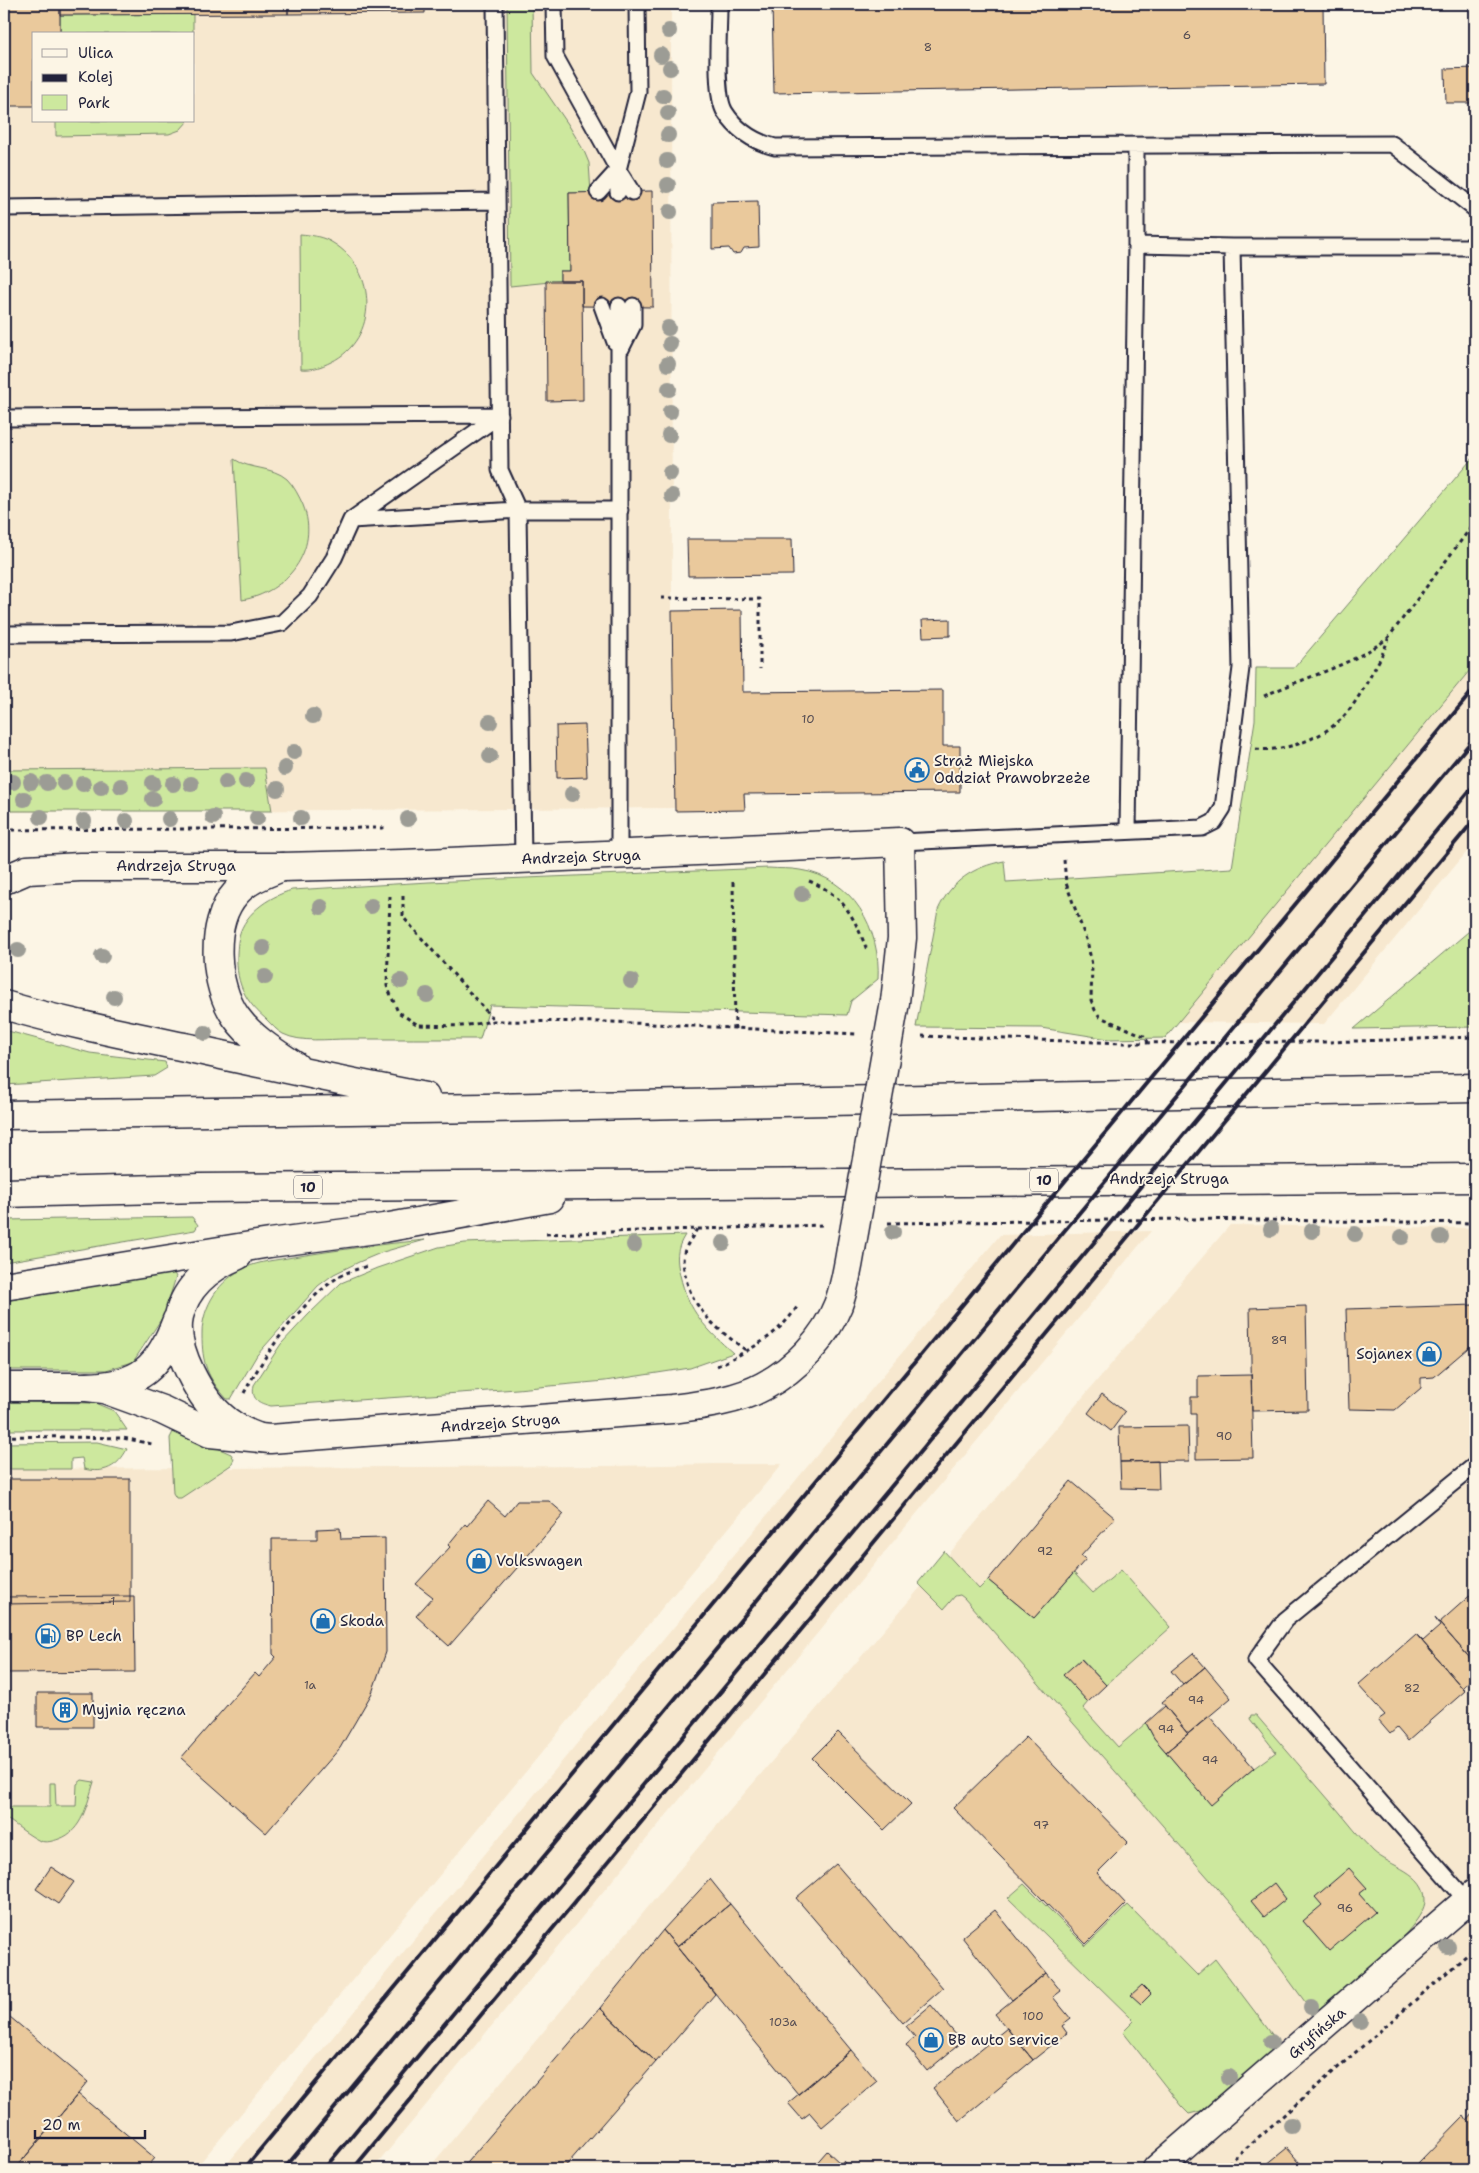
<svg xmlns="http://www.w3.org/2000/svg" width="1479" height="2173" font-family="'Shantell Sans',sans-serif">
	<rect width="100%" height="100%" fill="#fcf5e5"/>
	<filter id="ink" filterUnits="userSpaceOnUse"><feTurbulence type="fractalNoise" baseFrequency=".02" numOctaves="2"/><feDisplacementMap in="SourceGraphic" scale="10" xChannelSelector="R" yChannelSelector="G"/><feConvolveMatrix kernelMatrix="1 2 1 2 8 2 1 2 1" color-interpolation-filters="sRGB"/></filter>
	<g filter="url(#ink)">
		<path fill="#f7e8cf" fill-rule="evenodd" d="M4,4h667l1,607 3,197 -671,4zM34,34h160v87h-160z
			M1475,664v178l-151,182 -147,-2z
			M1230,1225l245,3v941h-1047l268,-319z
			M1151,1231l-778,938h-150l777,-934z
			M716,1464h66l-587,705h-191v-700l608,-3z"/>
		<path fill="#cde89e" stroke="#78856c" d="M507,4h25l1,69 35,51 16,27 5,12 2,30h-22l1,78h-10v10l-50,5z
			M193,14v20h-133v-19z
			M56,121h132l-8,9 -11,4 -113,2z
			M300,234c12,1 24,3 33,9 45,27 46,96 -2,119 -10,5 -19,8 -30,7z
			M1475,455v209l-310,374 -56,1 -68,-11 -125,-1 22,-117c13,-29 35,-43 66,-49l2,21 226,-14 23,-148 1,-52h38z
			M234,459c16,11 38,7 53,20 7,7 12,17 16,26 18,45 -17,88 -61,95z
			M265,768l7,43h-268v-41z
			M769,868c10,1 21,0 31,2 53,8 81,59 78,109l-27,22 -4,14 -357,-10 -10,34c-44,0 -89,0 -133,0 -19,0 -46,4 -64,-5 -6,-3 -12,-10 -17,-15 -26,-22 -32,-43 -28,-77 3,-27 30,-45 54,-52l137,-8z
			M1475,926v101l-121,2z
			M4,1030l86,23 75,9 2,6 -13,8 -150,9z
			M192,1217l6,8 -3,5 -191,32v-42z
			M685,1235c-9,14 -9,24 -5,40 8,36 27,55 53,78l-43,15 -85,13 -88,8 -246,17c-13,-3 -20,-7 -17,-21l27,-41 27,-29 33,-32 36,-15 62,-21 26,-4z
			M425,1240l-42,12 -24,10 -25,12 -16,12 -61,69 -26,44h-4c-20,-22 -25,-35 -25,-65 0,-28 18,-55 43,-66 14,-7 33,-8 48,-11 44,-7 88,-13 132,-17z
			M170,1273h4l2,4 -12,38 -31,47 -27,8h-102v-69z
			M4,1402l91,1 19,8 13,19h-123z
			M173,1432h8l50,22 3,5 -3,6 -50,33h-5l-3,-5 -3,-55z
			M97,1442l30,7c-9,18 -23,25 -43,20l-2,-11 -11,1v10h-67v-26z
			M944,1551l35,38 9,-9 46,38 40,-45 19,20 28,-23 50,57 -65,58 -24,-26 -18,16 24,27 -5,6 35,39 28,-24 8,15 57,66 43,-36 22,-16 -26,-33 1,-4h5c27,31 53,62 80,93 12,14 24,30 37,43 17,16 53,21 52,50 -1,28 -84,91 -107,110l-7,-1 -66,-90 -281,-322 -4,-3 -5,1 -11,13 -26,-26z
			M82,1780l12,2c-7,21 -11,49 -35,57 -6,2 -12,4 -19,2 -12,-6 -24,-16 -36,-24v-36l2,4 1,22h43v-24h5l1,23h20l1,-22z
			M1024,1884l62,62 42,-41 69,70 18,-16 62,82 -3,9 -73,61 -12,3 -8,-8 -58,-74 11,-11 -126,-123z"/>
		<path fill="#eac99c" stroke="#22223b" d="M4,4h56v30h-26v72h-30z
			M60,4h228v10l-228,1z
			M288,4h137v9l-137,1z
			M772,4h551l1,80 -550,9z
			M1475,68v35h-29l-1,-34z
			M652,191l1,116 -71,-1v-25h-22v-10h10l-1,-78z
			M758,201l1,46 -15,1 -3,5 -8,1 -4,-6 -17,1v-47z
			M546,281h36l1,119 -36,1z
			M687,539h105l1,36 -105,1z
			M742,610l1,82 200,-2v56h17v46l-216,2 1,16 -70,1 -3,-200z
			M950,619v17l-27,1 -1,-17z
			M585,725l2,52 -30,1 -1,-52z
			M1475,1305v37l-41,35 -13,1v10l-26,22 -46,-1 -3,-100z
			M1306,1306l2,104 -56,1 -2,-103z
			M1251,1375l2,83 -57,1v-45h-5v-17h7v-21z
			M1102,1394l23,18 -14,19 -23,-18z
			M1188,1426l1,35 -69,1 -1,-35z
			M1158,1461l1,28 -38,-1 -1,-26z
			M4,1479h126v123l-126,2z
			M1071,1481l44,37 -34,38 5,3 -52,59 -46,-38z
			M488,1501l17,15 12,-15h32l15,13 -115,132 -33,-30 17,-19 -17,-13 34,-37 -2,-2 17,-21 2,2z
			M340,1528l1,11 44,-1 1,114 -14,41 -32,55 -74,85 -85,-75 74,-85 4,4 17,-20 -3,-3 -1,-115h45v-10z
			M1475,1591v73l-36,-41z
			M134,1596l1,76 -131,1v-76z
			M1435,1618l40,46v12l-12,11 2,4 -49,-57 7,7 17,-15z
			M1416,1634l49,57 -57,50 -11,-13 -7,6 -12,-14 7,-5 -27,-30z
			M1193,1653l12,14 -22,18 -12,-14z
			M1081,1659l25,26 -18,17 -25,-27z
			M1205,1667l26,31 -43,36 -26,-32z
			M37,1693h56v34h-56z
			M1165,1706l23,28 -22,18 -12,-14 -8,-15z
			M1209,1716l45,52 -43,37 -45,-53z
			M838,1732l73,72 -27,26 -72,-72z
			M1026,1737l102,105 -31,31 29,31 -40,40 -133,-136z
			M836,1864l107,124 -40,35 -107,-125z
			M51,1867l23,15 -16,22 -22,-15z
			M1349,1868l18,20 -8,6 16,18 -46,39 -26,-30 19,-16 -7,-8z
			M710,1879l20,25 -53,43 -14,-17z
			M1274,1883l12,16 -22,18 -13,-16z
			M730,1904l121,146 -53,44 -121,-147z
			M995,1910l51,63 -34,27 -50,-63z
			M663,1930l52,64 -59,68 -56,-54z
			M1046,1973l15,18 -8,6 18,22 -9,7 5,7 -34,27 -38,-46z
			M1142,1985l9,9 -10,10 -10,-9z
			M931,2005l31,37 -35,29 -21,-26 9,-8 -9,-11z
			M600,2008l56,54 -93,107h-102z
			M4,2012l84,70 -73,87h-11z
			M1007,2028l26,32 -74,61 -26,-33z
			M851,2050l26,31 -55,46 -12,-14 -8,6 -14,-16z
			M78,2094l77,64 -9,11h-131z
			M1475,2112v57h-50l-7,-6 46,-47 3,5z
			M1287,2148l18,21h-44z
			M827,2151l13,12 -6,6h-19l-2,-2z
			M843,2161l9,8h-18z"/>
		<g fill="none" stroke-linecap="round" stroke-linejoin="round">
			<g stroke="#22223b" stroke-width="19">
				<path id="service" d="M495,4l5,466 18,40 5,349
					M554,4l1,52 63,114v22
					M721,4l-2,4c0,23 -5,87 6,104 12,19 30,30 50,35l617,-3 83,65
					M618,170l14,22
					M598,192l20,-22 20,-78 -1,-88
					M4,208l493,-7
					M1136,245v-99
					M1232,247h243
					M602,306l13,36
					M619,306v549
					M621,349l12,-24v-19
					M4,418l496,-3
					M351,520l167,-10h102
					M4,634l227,-1 51,-10 28,-27 24,-38 17,-38 149,-105
					M900,842l302,-14 12,-6 9,-14 18,-140 -9,-421 -96,-2 -8,586
					M1468,1902l-212,-242 29,-40 190,-155"/>
			</g>
			<g stroke="#22223b" stroke-width="31">
				<path id="minor" d="M4,880l23,-10 53,-3h202l121,-3 497,-22 2,96 -7,64
					M4,1387h83l17,2 58,21 48,23 60,6 402,-30c30,-4 65,-8 92,-23 32,-17 61,-48 74,-81 7,-18 10,-38 13,-56"/>
			</g>
			<g stroke="#22223b" stroke-width="31">
				<path id="tertiary" d="M1157,2169l318,-275"/>
			</g>
			<g stroke="#22223b" stroke-width="31">
				<path id="primary" d="M282,867c-17,7 -34,12 -46,26 -27,30 -22,93 0,124 15,21 38,35 59,49
					M4,1005c61,18 123,30 185,43 79,17 157,34 236,49
					M4,1115l481,-7 990,-20
					M4,1193l196,-5 1275,-10
					M238,1255c-26,11 -52,30 -59,61 -7,33 22,85 48,105 9,7 19,12 30,16
					M4,1286l266,-43 114,-15 166,-30
					M87,1387c53,-1 72,-19 90,-67"/>
			</g>
			<path stroke="#22223b" stroke-width="3" stroke-dasharray="4 4" stroke-linecap="butt" d="M661,598l99,1v70
				M1264,696c41,-19 87,-30 124,-58l87,-116
				M1256,749c28,3 62,-9 83,-28 13,-12 22,-28 31,-44 7,-13 14,-24 18,-38
				M4,830l379,-2 1,3
				M1064,860l2,23 22,62 4,20 -1,35 4,10 5,7 44,19 4,6
				M809,881c35,14 45,36 58,69
				M733,882l2,147
				M390,896l-3,90 11,26 20,13 44,1 32,-5 118,1 244,12
				M403,896v21l91,103
				M922,1036l202,7 203,-1 148,-5
				M888,1223l299,-4 288,4
				M697,1229c-4,7 -11,16 -13,24 -2,8 0,18 2,26 9,34 34,52 61,72
				M546,1234l276,-9
				M717,1366c32,-16 59,-28 80,-59
				M244,1393c21,-39 58,-93 96,-117 8,-5 20,-7 29,-11
				M4,1436l119,2 29,6
				M1222,2169l253,-221"/>
			<use href="#service" stroke="#fcf5e5" stroke-width="15"/>
			<use href="#minor" stroke="#fcf5e5" stroke-width="28"/>
			<use href="#tertiary" stroke="#fcf5e5" stroke-width="28"/>
			<use href="#primary" stroke="#fcf5e5" stroke-width="28"/>
			<path stroke="#22223b" stroke-width="4" d="M244,2169l1231,-1481
				M284,2169l1191,-1432
				M324,2169l1151,-1385
				M353,2169l1122,-1350"/>
			<g stroke="#22223b" stroke-width="31" stroke-linecap="butt">
				<path id="minor-bridge" d="M851,1249l44,-247"/>
			</g>
			<use href="#minor-bridge" stroke="#fcf5e5" stroke-width="28"/>
		</g>
		<g fill="#9c9c95">
			<circle cx="669" cy="31" r="8"/>
			<circle cx="661" cy="55" r="8"/>
			<circle cx="670" cy="68" r="8"/>
			<circle cx="663" cy="96" r="8"/>
			<circle cx="668" cy="113" r="8"/>
			<circle cx="668" cy="135" r="8"/>
			<circle cx="667" cy="161" r="8"/>
			<circle cx="668" cy="185" r="8"/>
			<circle cx="670" cy="212" r="8"/>
			<circle cx="668" cy="328" r="8"/>
			<circle cx="670" cy="344" r="8"/>
			<circle cx="668" cy="364" r="8"/>
			<circle cx="669" cy="389" r="8"/>
			<circle cx="670" cy="412" r="8"/>
			<circle cx="669" cy="435" r="8"/>
			<circle cx="670" cy="473" r="8"/>
			<circle cx="672" cy="496" r="8"/>
			<circle cx="313" cy="716" r="8"/>
			<circle cx="490" cy="722" r="8"/>
			<circle cx="294" cy="752" r="8"/>
			<circle cx="490" cy="756" r="8"/>
			<circle cx="285" cy="768" r="8"/>
			<circle cx="246" cy="781" r="8"/>
			<circle cx="13" cy="782" r="8"/>
			<circle cx="31" cy="782" r="8"/>
			<circle cx="226" cy="782" r="8"/>
			<circle cx="47" cy="783" r="8"/>
			<circle cx="64" cy="783" r="8"/>
			<circle cx="153" cy="783" r="8"/>
			<circle cx="83" cy="784" r="8"/>
			<circle cx="173" cy="784" r="8"/>
			<circle cx="191" cy="784" r="8"/>
			<circle cx="121" cy="786" r="8"/>
			<circle cx="101" cy="787" r="8"/>
			<circle cx="277" cy="789" r="8"/>
			<circle cx="572" cy="794" r="8"/>
			<circle cx="24" cy="799" r="8"/>
			<circle cx="153" cy="799" r="8"/>
			<circle cx="41" cy="817" r="8"/>
			<circle cx="213" cy="817" r="8"/>
			<circle cx="257" cy="818" r="8"/>
			<circle cx="301" cy="818" r="8"/>
			<circle cx="169" cy="819" r="8"/>
			<circle cx="408" cy="819" r="8"/>
			<circle cx="84" cy="821" r="8"/>
			<circle cx="126" cy="821" r="8"/>
			<circle cx="802" cy="894" r="8"/>
			<circle cx="371" cy="906" r="8"/>
			<circle cx="321" cy="907" r="8"/>
			<circle cx="263" cy="948" r="8"/>
			<circle cx="18" cy="950" r="8"/>
			<circle cx="102" cy="956" r="8"/>
			<circle cx="265" cy="977" r="8"/>
			<circle cx="401" cy="981" r="8"/>
			<circle cx="631" cy="981" r="8"/>
			<circle cx="427" cy="995" r="8"/>
			<circle cx="114" cy="997" r="8"/>
			<circle cx="205" cy="1033" r="8"/>
			<circle cx="1271" cy="1229" r="8"/>
			<circle cx="1312" cy="1231" r="8"/>
			<circle cx="893" cy="1232" r="8"/>
			<circle cx="1355" cy="1234" r="8"/>
			<circle cx="1402" cy="1237" r="8"/>
			<circle cx="1441" cy="1237" r="8"/>
			<circle cx="723" cy="1243" r="8"/>
			<circle cx="634" cy="1245" r="8"/>
			<circle cx="1448" cy="1947" r="8"/>
			<circle cx="1311" cy="2007" r="8"/>
			<circle cx="1360" cy="2021" r="8"/>
			<circle cx="1271" cy="2042" r="8"/>
			<circle cx="1229" cy="2077" r="8"/>
			<circle cx="1291" cy="2125" r="8"/>
		</g>
	</g>
	<defs>
		<g id="civic-ring" transform="scale(1.25)"><circle r="9.5" fill="#fcf5e5" stroke="#1f6fb2" stroke-width="1.5"/><path d="M-.6-6.5H3V-4.5H.6V-3L4-1V1h2V6H-6V1h2V-1L-.6-3ZM-1.2 2.5V6h2.4V2.5Z" fill="#1f6fb2"/></g>
		<g id="shop-ring" transform="scale(1.25)"><circle r="9.5" fill="#fcf5e5" stroke="#1f6fb2" stroke-width="1.5"/><path d="M-5-2.5h2.3a2.7 3.5 0 0 1 5.4 0H5L5.5 6h-11ZM-1.5-2.5h3a1.5 2.3 0 0 0-3 0Z" fill="#1f6fb2"/></g>
		<g id="fuel-ring" transform="scale(1.25)"><circle r="9.5" fill="#fcf5e5" stroke="#1f6fb2" stroke-width="1.5"/><path d="M-5.5-6h7V0h2V4h1.3V-2.5L3-4.5l.8-.8L6-3V5H2.5V1h-1V6h-7ZM-4.2-4.7v3.2H.2V-4.7Z" fill="#1f6fb2"/></g>
		<g id="building-ring" transform="scale(1.25)"><circle r="9.5" fill="#fcf5e5" stroke="#1f6fb2" stroke-width="1.5"/><path d="M-4-6H4V6H1V3H-1V6H-4ZM-2.5-4.3h1.7v1.8h-1.7ZM.8-4.3h1.7v1.8H.8ZM-2.5-1h1.7V.8h-1.7ZM.8-1h1.7V.8H.8Z" fill="#1f6fb2"/></g>
	</defs>
	<g fill-rule="evenodd">
		<use href="#civic-ring" x="917" y="770"/>
		<use href="#shop-ring" x="1429" y="1354"/>
		<use href="#shop-ring" x="479" y="1561"/>
		<use href="#shop-ring" x="323" y="1621"/>
		<use href="#fuel-ring" x="48" y="1636"/>
		<use href="#building-ring" x="65" y="1710"/>
		<use href="#shop-ring" x="931" y="2040"/>
	</g>
	<g text-anchor="middle" stroke-width="4" stroke-linejoin="round" paint-order="stroke">
		<g font-size="12" fill="#544c53">
			<text x="1187" y="39">6</text>
			<text x="928" y="51">8</text>
			<text x="808" y="723">10</text>
			<text x="1279" y="1344">89</text>
			<text x="1224" y="1440">90</text>
			<text x="1045" y="1555">92</text>
			<text x="113" y="1605">1</text>
			<text x="310" y="1689">1a</text>
			<text x="1412" y="1692">82</text>
			<text x="1196" y="1704">94</text>
			<text x="1166" y="1733">94</text>
			<text x="1210" y="1764">94</text>
			<text x="1041" y="1829">97</text>
			<text x="1345" y="1912">96</text>
			<text x="1033" y="2020">100</text>
			<text x="783" y="2026">103a</text>
		</g>
		<g fill="#fcf5e5" stroke="#63616e" stroke-width="1">
			<rect x="1030" y="1168.5" width="28" height="23" rx="4"/>
			<rect x="294" y="1175.5" width="28" height="23" rx="4"/>
		</g>
		<g font-size="14" font-weight="bold" fill="#22223b">
			<text x="1044" y="1185">10</text>
			<text x="308" y="1192">10</text>
		</g>
		<g font-size="15" fill="#22223b" stroke="#fcf5e5" text-anchor="start">
			<text x="934" y="766">Straż Miejska<tspan x="934" dy="17">Oddział Prawobrzeże</tspan></text>
			<text x="1412" y="1359" text-anchor="end">Sojanex</text>
			<text x="496" y="1566">Volkswagen</text>
			<text x="340" y="1626">Skoda</text>
			<text x="66" y="1641">BP Lech</text>
			<text x="82" y="1715">Myjnia ręczna</text>
			<text x="948" y="2045">BB auto service</text>
		</g>
		<g font-size="15" fill="#22223b" stroke="#fcf5e5">
			<text transform="translate(581 857) rotate(-2)" y="5">Andrzeja Struga</text>
			<text x="176" y="871">Andrzeja Struga</text>
			<text x="1169" y="1184">Andrzeja Struga</text>
			<text transform="translate(500 1423) rotate(-4)" y="5">Andrzeja Struga</text>
			<text transform="translate(1317 2033) rotate(-41)" y="5">Gryfińska</text>
		</g>
	</g>
	<rect width="1479" height="2173" fill="none" stroke="#fcf5e5" stroke-width="20"/>
	<rect x="10" y="10" width="1459" height="2153" fill="none" stroke="#22223b" stroke-width="2" filter="url(#ink)"/>
	<rect x="32" y="32" width="162" height="90" fill="#fcf5e5" stroke="#a5a1a1"/>
	<rect x="42" y="49" width="25" height="8" fill="#fcf5e5" stroke="#a5a1a1"/>
	<text x="78" y="58" font-size="15" fill="#22223b">Ulica</text>
	<rect x="42" y="74" width="25" height="8" fill="#22223b" stroke="#a5a1a1"/>
	<text x="78" y="82" font-size="15" fill="#22223b">Kolej</text>
	<rect x="42" y="95" width="25" height="15" fill="#cde89e" stroke="#a5a1a1"/>
	<text x="78" y="108" font-size="15" fill="#22223b">Park</text>
	<path d="M35 2130v8h110v-8" fill="none" stroke="#22223b" stroke-width="2.5"/>
	<text x="42" y="2130" font-size="15" fill="#22223b" stroke="#fcf5e5" stroke-width="4" paint-order="stroke">20 m</text>
</svg>
